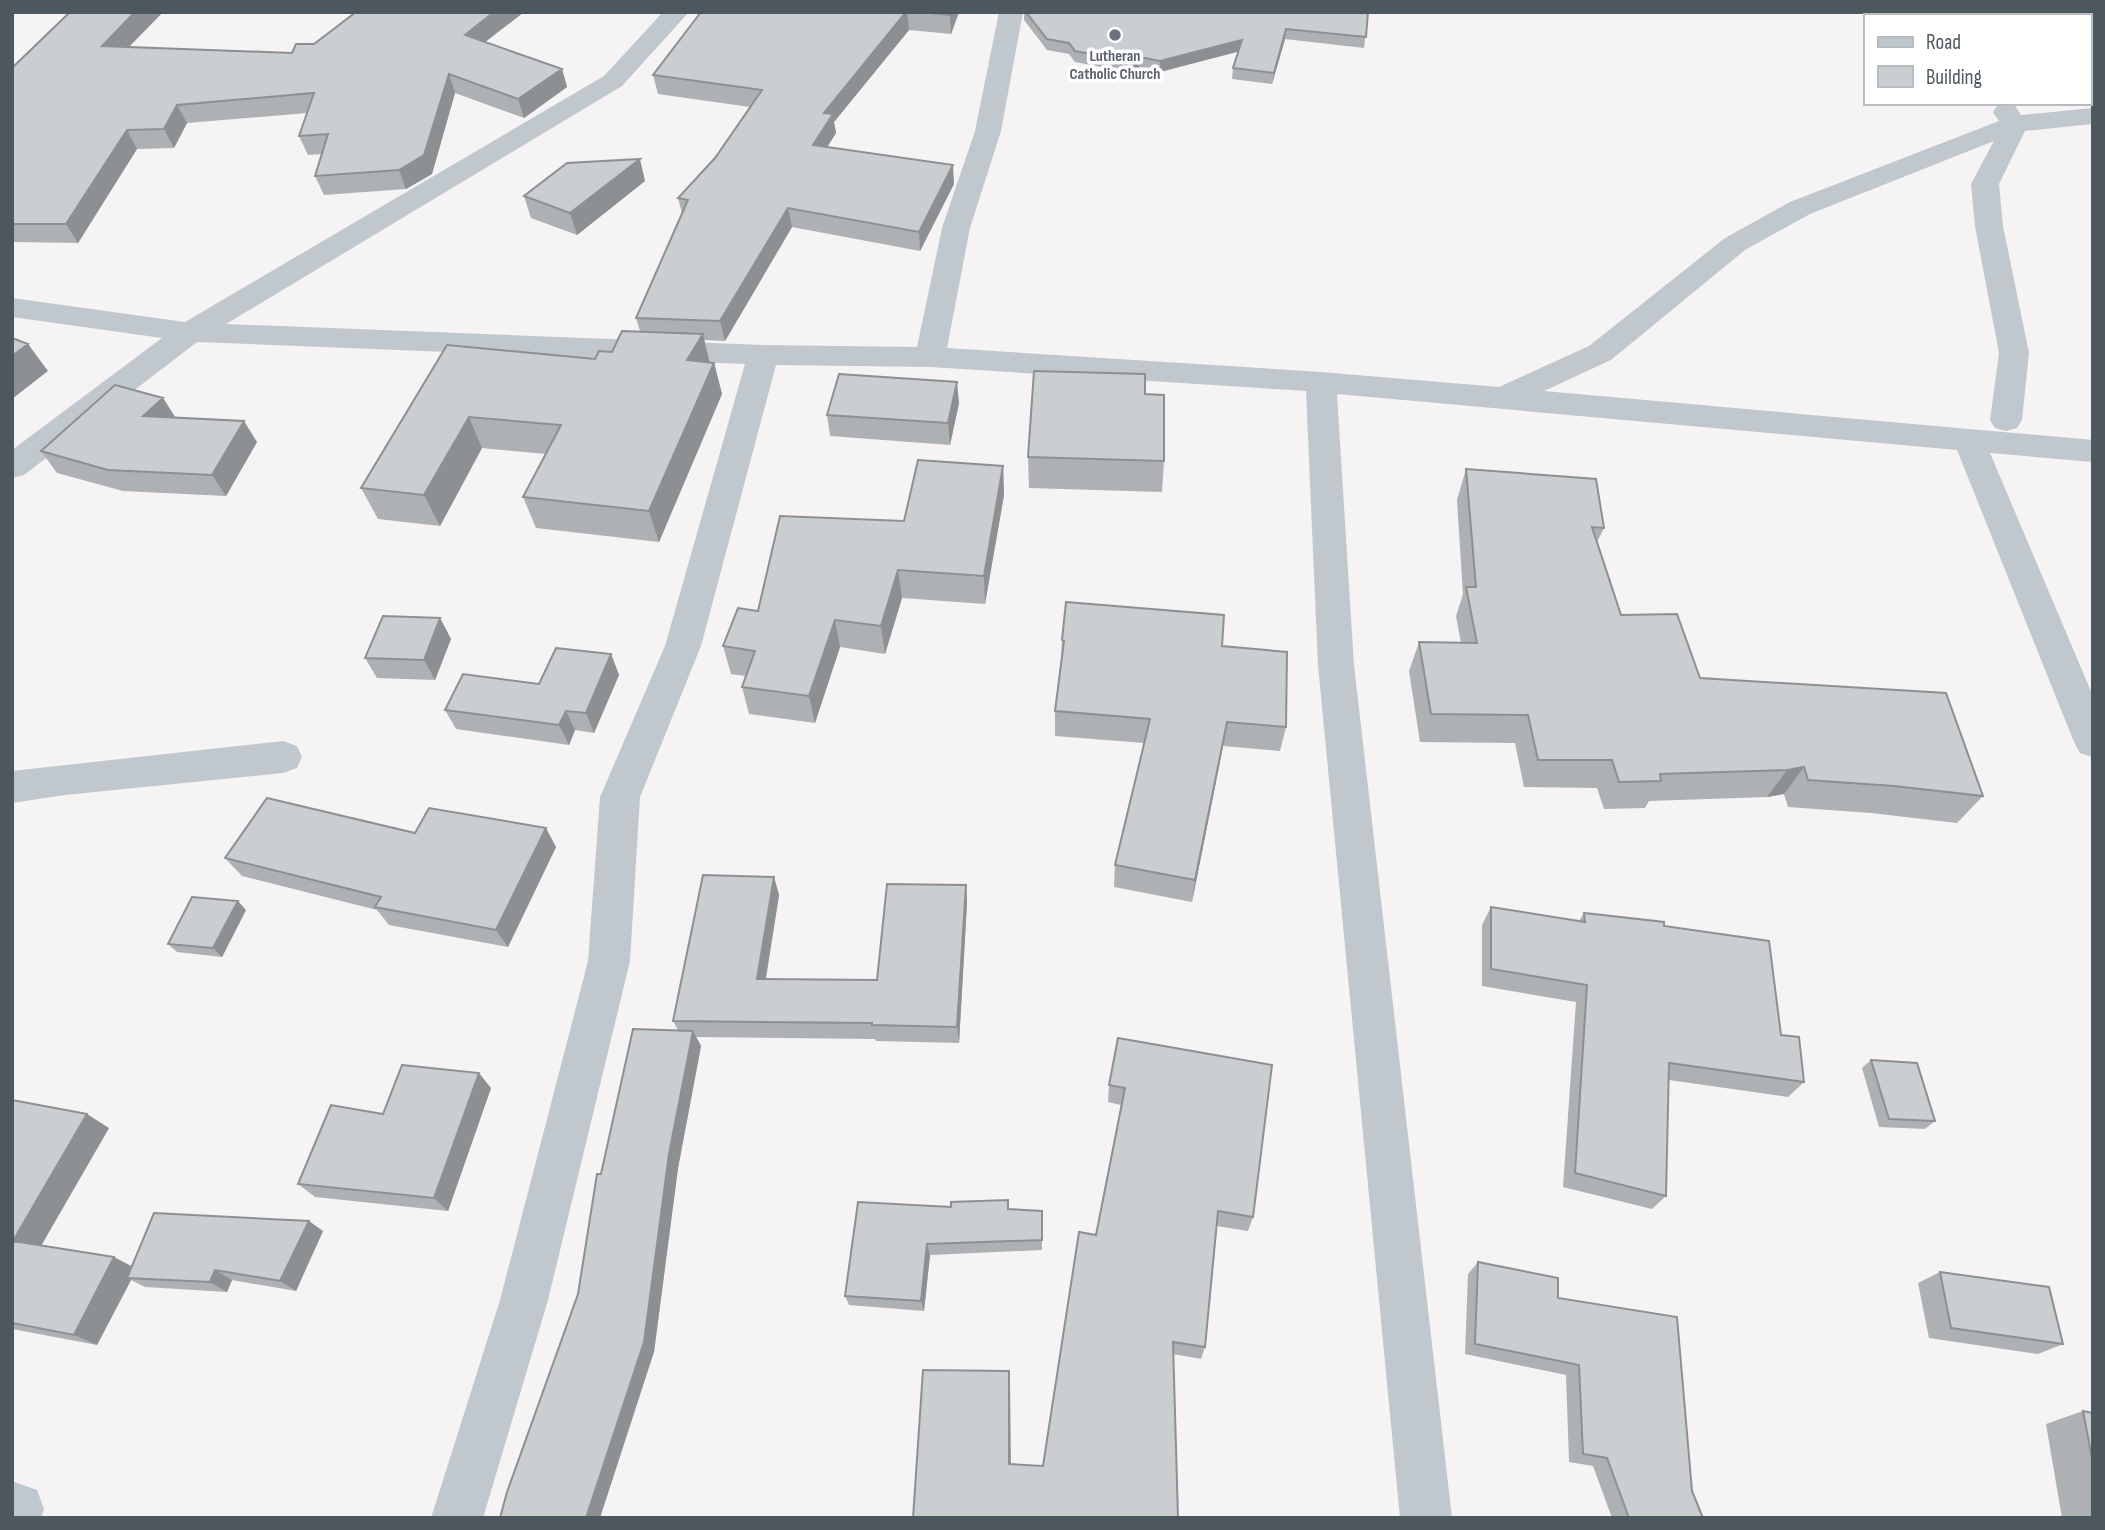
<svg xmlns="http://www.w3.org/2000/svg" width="2105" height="1530" font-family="'Sofia Sans Condensed',sans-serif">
	<rect width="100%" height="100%" fill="#f5f3f3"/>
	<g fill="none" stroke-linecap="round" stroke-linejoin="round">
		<path fill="#c0c8cd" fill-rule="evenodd" d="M663,12h26l-67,74 -396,238 537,21 154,2 25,-119 33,-97 24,-119h24l-22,119 -31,97 -23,120 374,24 178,15 90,-41 136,-108 65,-36 209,-81 -6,-9 4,-6 9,-2 9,2 6,9 72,-7v16l-68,7 -26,53 4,42 26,127 -7,67 -5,8 -11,3 -11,-3 -5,-8 9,-67 -24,-127 -4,-42 23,-43 -184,73 -65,36 -134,110 -67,31 549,49v22l-103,-9 103,243v61l-13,-4 -6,-11 -117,-292 -620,-56 17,271 98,853h-52l-82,-853 -12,-274 -376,-24 -154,-2 -75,281 -61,151 -10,164 -82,339 -65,218h-52l69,-218 88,-339 12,-164 65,-151 80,-282 -548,-22 -173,133 -12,3v-28l150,-112 -150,-21v-19l173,24 419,-246z
			M1983,12h28l-2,4h-28z
			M2056,12h37v8h-4v-4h-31z
			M283,741l14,5 5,11 -5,11 -14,5 -218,22 -53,8v-32z
			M12,1481l25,9 7,19 -3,9h-29z"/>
	</g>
	<path fill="#aeb1b4" d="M70,12h93l-34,35 163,6 22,-9 42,-32h168l-39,30 77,27 5,18 -43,31 -69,-25 -23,81 -26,15 -82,6 -9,-19 7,-22 -14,1 -9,-19 8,-23 -120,10 -13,25 -37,1 -59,94 -66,-1v-174z
		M701,12h258l-8,22 -42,-4 -75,92 2,11 -9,14 127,37 -34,67 -128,-24 -67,114 -21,-1 6,22 4,1 8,31 -63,148 -123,-14 -13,-31 23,-43 -64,-6 -42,78 -62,-7 -17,-31 86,-143 148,14 17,-7 28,-21 -4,-13 46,-105 -4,-15 37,-40 35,-51 -92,-13 -5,-19z
		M1024,12h344l-4,36 -79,-9 -13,45 -40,-5 1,-11 5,-17 -78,21 -21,-4 -12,4 -52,-10 -6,-8 -22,-4 -23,-30z
		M645,181l-68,54 -46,-17 -7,-22z
		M1145,394l19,67 -2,31 -133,-4 -1,-31z
		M163,398l12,19 82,25 -31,54 -103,-5 -66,-18 -16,-22z
		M959,403l-9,42 -120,-9 -3,-21z
		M1003,466l1,29 -19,109 -83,-6 -17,56 -45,-7 -25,76 -66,-9 -7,-27 4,-11 -15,-2 -8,-28 35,-35 146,-90z
		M1466,469l138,59 -7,14 24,73 79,63 283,118 -26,27 -86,-10 -83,-6 -4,-13 -17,3 -118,4 -4,7 -41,1 -7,-21 -73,-1 -9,-44 -95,-1 -11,-71 10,-29 42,1 -5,-27 7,-22 -6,-94z
		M440,618l11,21 -16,41 -58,-2 -12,-20z
		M1062,640l160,6 64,81 -6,24 -57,-5 -31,156 -78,-15 1,-22 29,-122 -89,-7v-25l6,-48z
		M611,654l8,21 -25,58 -19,-3 -6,15 -113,-16 -11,-19 94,-26z
		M415,833l141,14 -48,100 -119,-22 -12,-15 -135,-34 -17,-18z
		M774,877l5,18 -13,84 111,1 89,-95 1,18 -8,140 -83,-2 -1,-2 -179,-2 5,9 -23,122 -24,184 -76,-58 23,-120 77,-144 -5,-9z
		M1491,907l88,14 5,-8 80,13 117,109 23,47 -16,15 -119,-17 -3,116 -14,13 -89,-22 13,-185 -94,-16v-61z
		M246,910l-24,47 -45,-5 -9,-8z
		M1118,1038l135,179 -5,14 -31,-5 -12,121 -4,12 -28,-5 5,164h-265l96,-147 1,11v82l33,2 53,-231 25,-130 -13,-3 1,-17z
		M1871,1060l64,61 -10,8 -46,-2 -17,-59z
		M491,1088l-43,123 -133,-14 -17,-13 85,-70z
		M12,1100l97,28 -68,117 90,21 192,-35 -27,60 -64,-11 -5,12 -82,-5 -14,-7 -34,65 -85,-16z
		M1008,1200l1,10 33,1v39l-112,5 -6,56 -75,-6 -4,-9 106,-89z
		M1478,1262l80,36 134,193 11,27h-91l-19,-52 -24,-4 -3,-87 -101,-21 3,-80z
		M1940,1272l123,72 -25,10 -109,-16 -11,-55z
		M2083,1411l10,2v105h-31l-16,-94z"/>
	<path fill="#8d9092" d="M135,12h28l-51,52 -10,-18z
		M494,12h30l-53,41 -6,-18z
		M906,12h1l2,18 -75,92 2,11 -20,32 -3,-20 11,-32z
		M951,12h8l-8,22 -1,-19z
		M1286,29l-1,10 -13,45 2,-11z
		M1242,40l-1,11 -81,21v-11z
		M1140,57l-1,11 -12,4v-11z
		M562,69l5,18 -43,31 -6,-19z
		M449,74l6,19 -23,81 -26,15 -7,-19z
		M177,105l10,18 -13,25 -10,-19z
		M127,130l10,19 -59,94 -12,-19z
		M640,159l5,22 -68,54 -7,-22z
		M953,165l1,19 -34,67 -1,-19z
		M788,208l4,19 -67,114 -5,-20z
		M703,334l7,31 -23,-5z
		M28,344l20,27 -36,28v-43z
		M714,363l8,31 -63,148 -10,-31z
		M957,382l2,21 -9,42 -2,-22z
		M163,398l14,22 -34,-4z
		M469,417l13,31 -42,78 -16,-31z
		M244,421l13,21 -31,54 -14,-21z
		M1003,466l1,29 -19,109 -1,-28z
		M898,570l4,28 -17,56 -4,-28z
		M440,618l11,21 -16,41 -11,-20z
		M835,620l5,27 -25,76 -6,-27z
		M611,654l8,21 -25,58 -8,-20z
		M566,711l9,19 -6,15 -10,-20z
		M1227,722l-4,24 -31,156 3,-22z
		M1804,767l-20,27 -17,3 20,-27z
		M546,828l10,19 -48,100 -12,-17z
		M774,877l5,18 -16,100 -6,-16z
		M966,885l1,18 -8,140 -2,-16z
		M238,901l8,9 -24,47 -9,-9z
		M693,1031l8,15 -23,122 -24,184 -54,166h-14l83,-364z
		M479,1073l12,15 -43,123 -14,-13z
		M87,1114l22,14 -72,125 -24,-12z
		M309,1221l14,10 -27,60 -16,-10z
		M927,1244l3,11 -6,56 -3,-10z
		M114,1257l23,12 -10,9 4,2 -34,65 -23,-10z
		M215,1270l17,10 -5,12 -17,-10z
		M1009,1371l1,11 1,90 -2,-8z"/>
	<path fill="#caced1" stroke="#8d9092" stroke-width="2" d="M70,12h65l-33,34 190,7 4,-9h18l42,-32h138l-29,23 97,34 -44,30 -69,-25 -25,81 -25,15 -84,6 13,-42 -29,2 15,-43 -137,12 -13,24 -37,1 -61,94h-54v-156z
		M701,12h205l-82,101 9,1 -20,31 140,20 -34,67 -131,-24 -68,113 -84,-3 52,-118 -10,-2 37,-40 47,-68 -109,-15z
		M920,12h31l-1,3z
		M1026,12h342l-2,25 -80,-8 -12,44 -41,-5 9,-28 -82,21 -20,-4 -13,4 -52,-10 -6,-8 -22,-4z
		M640,159l-70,54 -46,-17 43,-33z
		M622,331l81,3 -16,26 27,3 -65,148 -126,-14 38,-72 -92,-8 -45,78 -63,-7 86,-143 148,14 4,-8 13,1z
		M12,338l16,6 -16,12z
		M1034,371l111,3v20l19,1v66l-136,-4z
		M839,374l118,8 -9,41 -121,-8z
		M115,385l48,13 -20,18 101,5 -32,54 -104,-5 -67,-19z
		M918,460l85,6 -19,110 -86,-6 -17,56 -46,-6 -26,76 -67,-9 13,-36 -32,-5 15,-38 20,3 22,-95 124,5z
		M1466,469l130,10 8,49 -12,-1 29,88 56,-1 23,64 246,15 37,103 -89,-10 -86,-6 -4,-13 -17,3 -127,4 1,7 -42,1 -7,-22h-74l-10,-45 -97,-1 -12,-72 58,1 -11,-56h10z
		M1066,602l158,13 -2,31 65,6 -1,75 -59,-5 -32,158 -80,-15 35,-146 -95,-8 9,-70 -2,-1z
		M383,616l57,2 -16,42 -59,-2z
		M556,648l55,6 -25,59 -20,-2 -7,14 -114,-15 18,-36 76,10z
		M267,798l148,35 14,-25 117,20 -50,102 -121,-23 6,-10 -156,-39z
		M703,875l71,2 -17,102 120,1 10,-96 79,1 -9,142 -85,-2v-2l-199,-2z
		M192,897l46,4 -25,47 -45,-4z
		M1491,907l94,15 -1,-9 80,9v4l105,15 12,94 18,2 5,45 -135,-19 -3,133 -91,-23 12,-188 -96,-16z
		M633,1029l60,2 -24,123 -25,188 -58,176h-86l7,-26 71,-198 19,-120h4z
		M1118,1038l154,27 -19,152 -35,-6 -13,136 -32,-5 5,176h-265l10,-148 86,1v93l34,2 36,-234 17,3 29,-147 -16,-3z
		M1871,1060l46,3 18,58 -46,-2z
		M402,1065l77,8 -45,125 -136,-14 33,-79 52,9z
		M12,1100l75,14 -74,127 101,16 -40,78 -62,-12z
		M1008,1200v9l34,2v29l-115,4 -6,57 -76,-5 13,-94 93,5v-5z
		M154,1213l155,8 -29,60 -65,-11 -5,12 -83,-4z
		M1478,1262l80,16v20l119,19 15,174 11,27h-74l-22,-60 -24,-4 -4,-89 -104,-21z
		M1940,1272l109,15 14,57 -112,-16z
		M2083,1411l10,2v51z"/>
	<circle fill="#6b7280" stroke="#fff" stroke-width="2.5" cx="1115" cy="35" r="7"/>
	<g text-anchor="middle" stroke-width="7" stroke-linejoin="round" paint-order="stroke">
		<g font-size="16" font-weight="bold" fill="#5b616d" stroke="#fff">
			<text x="1115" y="61">Lutheran<tspan x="1115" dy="18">Catholic Church</tspan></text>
		</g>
	</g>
	<rect width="2105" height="1530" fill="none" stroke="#4c585e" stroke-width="28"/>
	<rect x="1864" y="14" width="228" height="91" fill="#ffffff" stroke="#b7bcbf" stroke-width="2"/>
	<rect x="1878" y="37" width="35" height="10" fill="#c0c8cd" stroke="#b7bcbf" stroke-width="2"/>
	<text x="1926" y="49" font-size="21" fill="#4c585e">Road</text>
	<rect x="1878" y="66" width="35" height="21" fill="#caced1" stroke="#b7bcbf" stroke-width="2"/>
	<text x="1926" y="84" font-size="21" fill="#4c585e">Building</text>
</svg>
